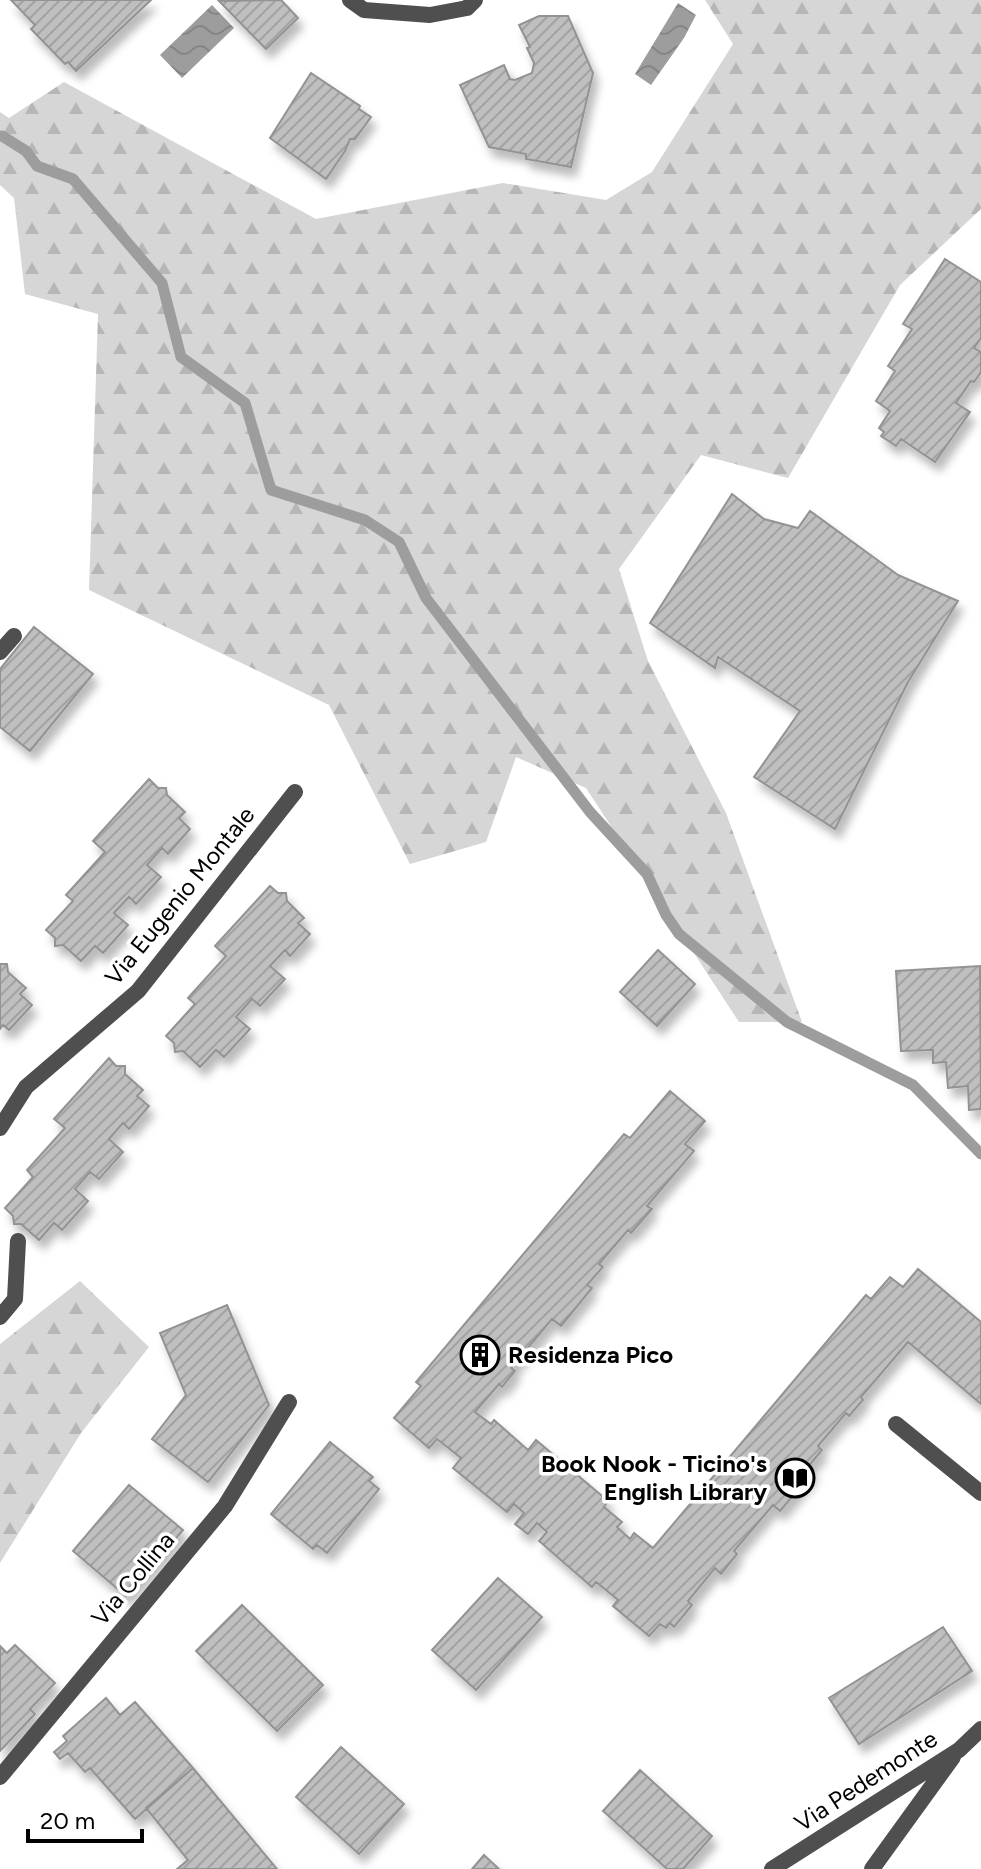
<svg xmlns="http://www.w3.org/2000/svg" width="981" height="1869" font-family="Figtree,sans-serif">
	<defs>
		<pattern id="forest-firs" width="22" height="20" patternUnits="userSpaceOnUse" patternTransform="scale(2)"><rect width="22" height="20" fill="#d6d6d6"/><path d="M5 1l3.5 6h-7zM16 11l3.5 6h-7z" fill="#b6b6b6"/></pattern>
		<pattern id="water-waves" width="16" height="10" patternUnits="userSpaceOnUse" patternTransform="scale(2)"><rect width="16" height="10" fill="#9d9d9d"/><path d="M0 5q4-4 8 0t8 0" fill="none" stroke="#858585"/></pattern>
		<pattern id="building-hatch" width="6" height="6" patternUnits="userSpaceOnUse" patternTransform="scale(2)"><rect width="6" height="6" fill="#bfbfbf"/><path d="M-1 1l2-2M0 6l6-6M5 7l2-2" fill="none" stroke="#a2a2a2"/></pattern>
		<filter id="shadow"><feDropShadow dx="5" dy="9" stdDeviation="4" flood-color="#0004"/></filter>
	</defs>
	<rect width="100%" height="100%" fill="#fff"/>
	<path fill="url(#forest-firs)" d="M705,0h276v209l-81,76 -112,193 -87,-23 -82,114 29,92 78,152 76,209h-63l-153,-234 -70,-31 -30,85 -76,22 -81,-159 -240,-115 9,-276 -73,-20 -11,-96 -14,-13v-73l9,6 55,-36 252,137 187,-36 103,17 46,-28 81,-128z
		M80,1281l69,66 -68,86 -81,130v-219z"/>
	<path fill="url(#water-waves)" d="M678,3l18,12 -12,23 -33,47 -16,-11z
		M212,5l22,23 -52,50 -22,-23z"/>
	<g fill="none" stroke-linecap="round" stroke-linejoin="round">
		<path stroke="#9d9d9d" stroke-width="11" d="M2,136l24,15 11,15 36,13 89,104 19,74 64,46 26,87 94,30 34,22 27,56 164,214 57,62 19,41 13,19 108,88 126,63 68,69"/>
	</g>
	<path fill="url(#building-hatch)" stroke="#939393" stroke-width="2" filter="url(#shadow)" d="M11,0h140l-75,71 -8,-9 -3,2 -34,-35 4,-4z
		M281,0l17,18 -32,31 -47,-48z
		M539,16h29l25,57 -22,94 -45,-8v-5l-37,-7 -29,-62 44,-20 6,14 5,1 17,-7 2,-10 -7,-15 3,-1 -11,-22z
		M311,73l49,33 -1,3 12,8 -16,22h-5l-5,12 -19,28 -56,-41z
		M945,259l36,23v56l-7,10 7,4v20l-7,10 -3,-1 -15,22 14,9 -35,50 -34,-23 -5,7 -15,-10 3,-4 -5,-4 11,-17 -14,-10 19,-30 -7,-5 24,-37 -9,-5z
		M732,494l32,25 34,9 12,-17 88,64 60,26 -50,81 -73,147 -81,-52 46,-66 -82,-54 -3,11 -65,-45z
		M34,627l59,47 -63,77 -30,-24v-58z
		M149,779l9,9h8l1,7 18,17 -6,6 11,11 -22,25 -6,-6 -15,17 14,12 -25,27 -7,-7 -15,16 14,12 -25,28 -8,-7 -14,15 -18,-16 -8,1v-8l-9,-8 27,-29 -7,-6 39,-43 -12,-11z
		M270,886l8,7h8l1,8 17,17 -6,5 12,11 -20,22 -5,-6 -15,16 15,13 -25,27 -8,-7 -16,18 14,12 -26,28 -8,-7 -16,17 -17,-16 -8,1 -1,-9 -8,-7 29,-32 -7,-6 38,-42 -11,-10z
		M658,950l37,34 -38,42 -37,-34z
		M0,964h7l1,8 18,16 -6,6 12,11 -23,25 -6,-5 -3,4z
		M980,966l1,143 -12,1 -1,-24 -20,2 -2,-26 -13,1v-13l-32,1 -5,-80z
		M109,1058l7,8h9v8l18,16 -6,6 12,10 -20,23 -6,-6 -14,16 14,13 -24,27 -9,-7 -15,17 13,12 -26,29 -8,-7 -15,17 -18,-16h-7l-1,-8 -8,-8 28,-31 -6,-7 38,-42 -11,-9z
		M670,1091l35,30 -20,23 9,7 -47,55 5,3 -21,24 -3,-3 -29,34 4,3 -16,18 5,3 -31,38 -9,-7 -41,49 4,3 -13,16 -3,-3 -24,28 16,12 3,-4 34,30 8,-10 72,61 -4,6 18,15 -5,5 13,12 4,-6 19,15 213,-253 5,4 19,-22 13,10 15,-18 63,53v82l-73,-62 -47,55 2,3 -14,16 -3,-3 -28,33 4,4 -15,18 6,4 -33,39 -7,-6 -39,46 3,3 -16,20 -6,-6 -27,33 4,4 -18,22 -4,-4 -4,5 -6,-4 -11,12 -36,-30 5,-6 -22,-18 -4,5 -53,-46 8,-9 -10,-9 -9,11 -13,-10 9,-11 -10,-9 -7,8 -54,-44 8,-10 -24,-19 -8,9 -35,-30 27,-32 -5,-4 208,-248 6,4z
		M227,1305l42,100 -61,77 -56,-43 34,-44 -26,-62z
		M330,1442l43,35 -4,4 10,8 -52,64 -10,-8 -4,4 -42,-35z
		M129,1485l54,45 -57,66 -53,-45z
		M498,1578l44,39 -66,73 -44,-40z
		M242,1605l81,80 -46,46 -81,-80z
		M943,1627l29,44 -113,73 -30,-46z
		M15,1645l40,38 -25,26 5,5 -35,37v-105l7,7z
		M106,1698l14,17 15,-13 58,66 -58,51 -45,-51 -5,4 -17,-19 -8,6 -6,-7 13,-11 -4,-5z
		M341,1747l63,57 -45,50 -63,-57z
		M193,1768l84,101h-100l11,-9 -42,-52z
		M640,1770l72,66 -29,33h-16l-64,-58z
		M484,1855l15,14h-27z"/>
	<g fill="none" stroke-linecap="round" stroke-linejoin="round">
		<path stroke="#4f4f4f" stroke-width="16" d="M0,652l14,-16
			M0,1317l15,-18 3,-58
			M896,1424l85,69"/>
		<path stroke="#4f4f4f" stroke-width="16" d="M350,0l14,10 66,5 37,-7 8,-8
			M0,1128l26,-41 112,-96 157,-199
			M0,1777l225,-271 64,-104
			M772,1869l187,-119 22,-21
			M872,1869l81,-112"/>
	</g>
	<defs>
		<g id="building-ring" transform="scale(2)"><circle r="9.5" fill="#fff" stroke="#000" stroke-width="1.5"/><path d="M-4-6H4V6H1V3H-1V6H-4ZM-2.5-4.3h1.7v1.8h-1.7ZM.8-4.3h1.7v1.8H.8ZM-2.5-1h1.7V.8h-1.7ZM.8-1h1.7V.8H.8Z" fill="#000"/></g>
		<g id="library-ring" transform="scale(2)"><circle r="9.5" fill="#fff" stroke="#000" stroke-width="1.5"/><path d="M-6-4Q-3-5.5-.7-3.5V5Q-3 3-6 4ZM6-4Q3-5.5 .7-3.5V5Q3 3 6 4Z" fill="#000"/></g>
	</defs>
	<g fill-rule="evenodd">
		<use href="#building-ring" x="480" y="1355"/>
		<use href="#library-ring" x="795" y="1478"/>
	</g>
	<g text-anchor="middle" stroke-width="7" stroke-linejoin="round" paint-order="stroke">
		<g font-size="24" fill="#000" stroke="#fff">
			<text transform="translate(180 896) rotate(-51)" y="8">Via Eugenio Montale</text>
			<text transform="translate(133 1579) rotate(-50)" y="8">Via Collina</text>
			<text transform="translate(866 1781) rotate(-33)" y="8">Via Pedemonte</text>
		</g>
		<g font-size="24" font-weight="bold" fill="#000" stroke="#fff" text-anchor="start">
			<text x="508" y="1363">Residenza Pico</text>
			<text x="767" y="1472" text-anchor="end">Book Nook - Ticino's<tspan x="767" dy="28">English Library</tspan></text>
		</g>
	</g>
	<path d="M28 1829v12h114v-12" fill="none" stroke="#000000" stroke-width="4"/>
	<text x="40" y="1829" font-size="24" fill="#000000" stroke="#ffffff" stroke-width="6" paint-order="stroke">20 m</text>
</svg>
